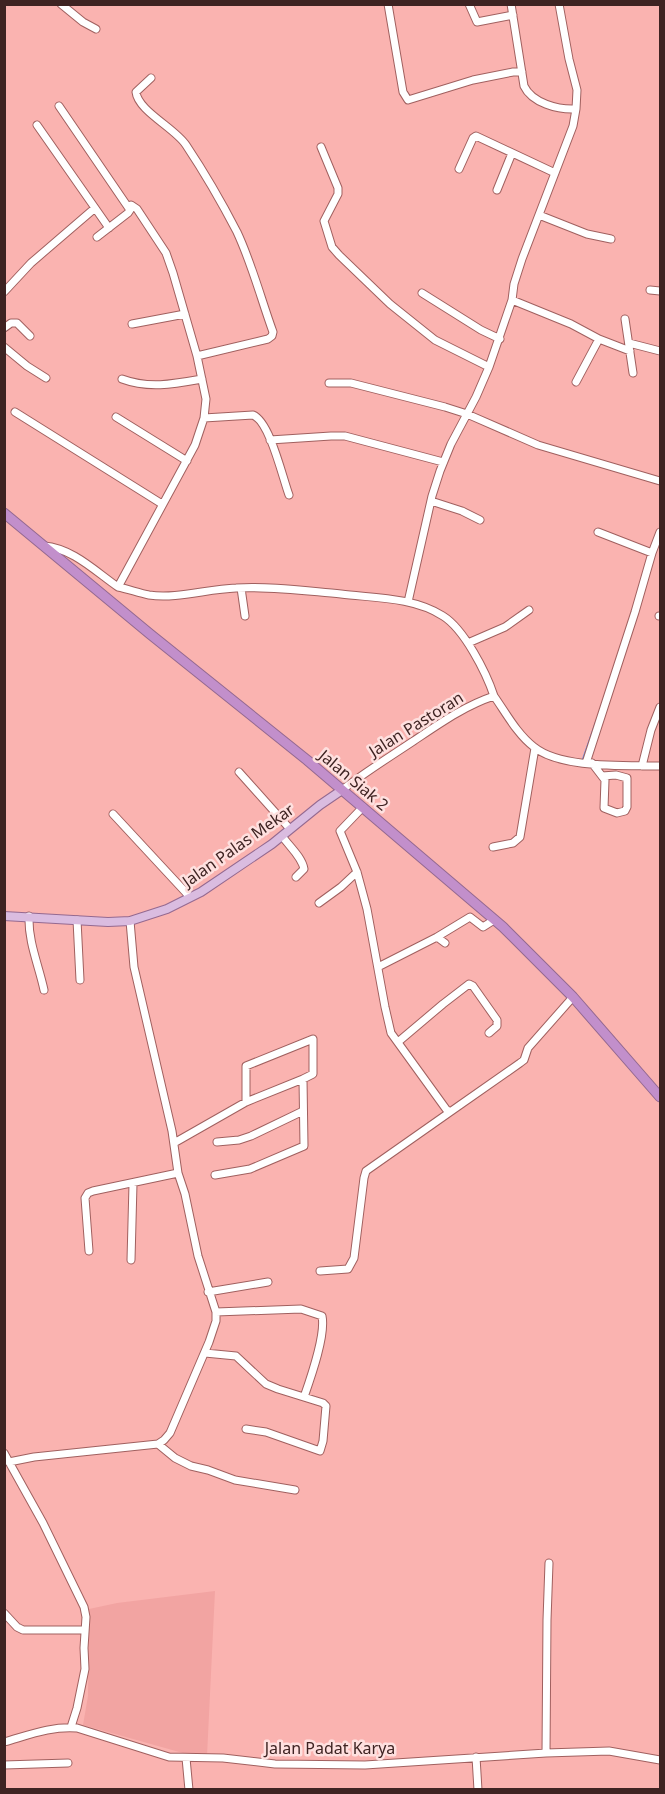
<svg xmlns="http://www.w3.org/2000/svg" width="665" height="1794" font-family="'Noto Sans',sans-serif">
	<rect width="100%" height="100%" fill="#fab3b0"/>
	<path fill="#f2a4a2" d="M215,1591l-8,165 -17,-1 -107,-30 5,-29 1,-87 28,-6z"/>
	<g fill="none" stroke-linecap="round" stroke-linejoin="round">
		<path stroke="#5890f5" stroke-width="2" d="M583,759l14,-40"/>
		<g stroke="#a0605f" stroke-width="9">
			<path id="minor" d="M61,4l22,18 13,7
				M388,4l15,88 5,8 65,-20 40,-8h9
				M469,4l8,18 36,-7
				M559,4l10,55 8,31 -1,19
				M151,78l-15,14c2,19 39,36 50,53 18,27 36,58 51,87 15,32 24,67 36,100l-1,4 -4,3 -71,17
				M59,106l71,104 -2,3 -31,24
				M37,125l72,103
				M321,147l17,41v6l-14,27 8,26 7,8 51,49 45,36 54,27
				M459,169l14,-31 3,-2 79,37
				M497,190l15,-37
				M128,206l3,-1 6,4 29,44 7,20 24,83 9,43 -2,19 -9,27 -77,142c10,2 21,6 31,8 28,4 58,-6 87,-7 34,-2 70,3 105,6 32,4 73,3 102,22 21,13 43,56 51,80
				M539,215l48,19 24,5
				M650,290l10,1
				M4,292l27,-29 64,-55
				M422,293l59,37 19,9
				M512,300l59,24 28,15 -23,43
				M625,319l8,54
				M132,324l53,-10
				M4,328l7,-5h6l13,13
				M599,339l31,12
				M629,343l31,8
				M4,347l23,19 19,12
				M122,379c27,10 52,5 80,0
				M329,383h22l94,24 22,7 71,31 122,36
				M15,412l147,92
				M116,417l71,44
				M204,418l49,-3c17,7 29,61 36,80
				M270,440l61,-4h14l98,26
				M431,501l31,10 18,9
				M598,532l54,21
				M44,546c28,2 51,25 74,41
				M241,588l4,28
				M408,602l24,-106 8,-25 11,-27 25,-47 13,-30 23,-67 2,-16 8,-25 51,-133 3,-17c-18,1 -44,-6 -52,-23l-13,-82
				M659,616h1
				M468,643l37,-16 24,-17
				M586,763l49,-151 17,-59 8,-21
				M592,763l13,17 -1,28 13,5 8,-2 2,-4v-29l-11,-3 -14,1
				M642,766l9,-36 9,-23
				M239,772l51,57
				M342,790c22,-17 46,-32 70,-48 27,-18 52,-36 82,-46 12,17 23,38 40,51 27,22 92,18 126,19
				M363,807l-23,24 17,41 10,37 18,98 6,26 55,76 4,3 70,-49 4,-3 4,-12 45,-51
				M113,814l77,83
				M282,836c7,10 20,21 22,33l-8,8
				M493,847l20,-4 7,-6 15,-89
				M319,903l22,-16 16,-15
				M29,916c-1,26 10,50 15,74
				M77,920l3,60
				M437,937l33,-20 13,10 11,-7
				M378,967l59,-30 8,6
				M398,1042l45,-38 26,-20 4,2 24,34v6l-8,7
				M246,1102v-36l67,-27v35l-10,5
				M217,1142l22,-2 12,-4 52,-25
				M174,1143l72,-41 57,-23 1,67 -54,23 -35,6
				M89,1251l-4,-53 3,-5 5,-2 85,-18
				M131,1260l2,-76
				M320,1271l28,-2 6,-11 10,-80 2,-7 84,-59
				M208,1292l60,-10
				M216,1312l85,-3 21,7c4,19 -11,61 -18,81
				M205,1353l31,3 30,28 12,5 45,14 3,3 -3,35 -3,10 -54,-19 -20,-3
				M158,1444l17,14 16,8 17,4 27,10 60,10
				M4,1453l39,70 41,84 2,10 -2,31 1,21 -8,39 -6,19
				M9,1462l25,-5 124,-13 6,-4 6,-7 39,-91 7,-21v-9l-18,-56 -13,-62 -7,-21 -6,-42 -38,-164 -4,-46
				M4,1613l13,14 6,3h62
				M4,1742c25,-7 47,-16 73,-14l92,29 54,1 52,6 90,1 181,-12 63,-2 51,9
				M546,1753l1,-133 2,-57
				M476,1757l2,33
				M186,1758l3,32
				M4,1765l64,-2"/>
		</g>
		<g stroke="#946990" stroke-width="10">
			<path id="major" d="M4,916l104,6 22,-1 37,-12 34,-17 71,-48 48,-39 22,-15"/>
		</g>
		<g stroke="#946990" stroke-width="11">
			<path id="highway" d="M4,513l146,121 157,126 196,167 70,70 87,100"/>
		</g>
		<use href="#minor" stroke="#fff" stroke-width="7"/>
		<use href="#major" stroke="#dabce0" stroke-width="8"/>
		<use href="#highway" stroke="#c28fcb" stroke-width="9"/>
	</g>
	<g text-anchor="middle" stroke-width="5" stroke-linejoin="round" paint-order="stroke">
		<g font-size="16" fill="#3e2322" stroke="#fee0df">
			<text transform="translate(416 724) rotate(-32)" y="6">Jalan Pastoran</text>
			<text transform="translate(354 780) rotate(40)" y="6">Jalan Siak 2</text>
			<text transform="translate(238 845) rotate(-35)" y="6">Jalan Palas Mekar</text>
			<text x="330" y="1754">Jalan Padat Karya</text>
		</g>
	</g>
	<rect width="665" height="1794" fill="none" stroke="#3e2322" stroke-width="12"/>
</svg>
